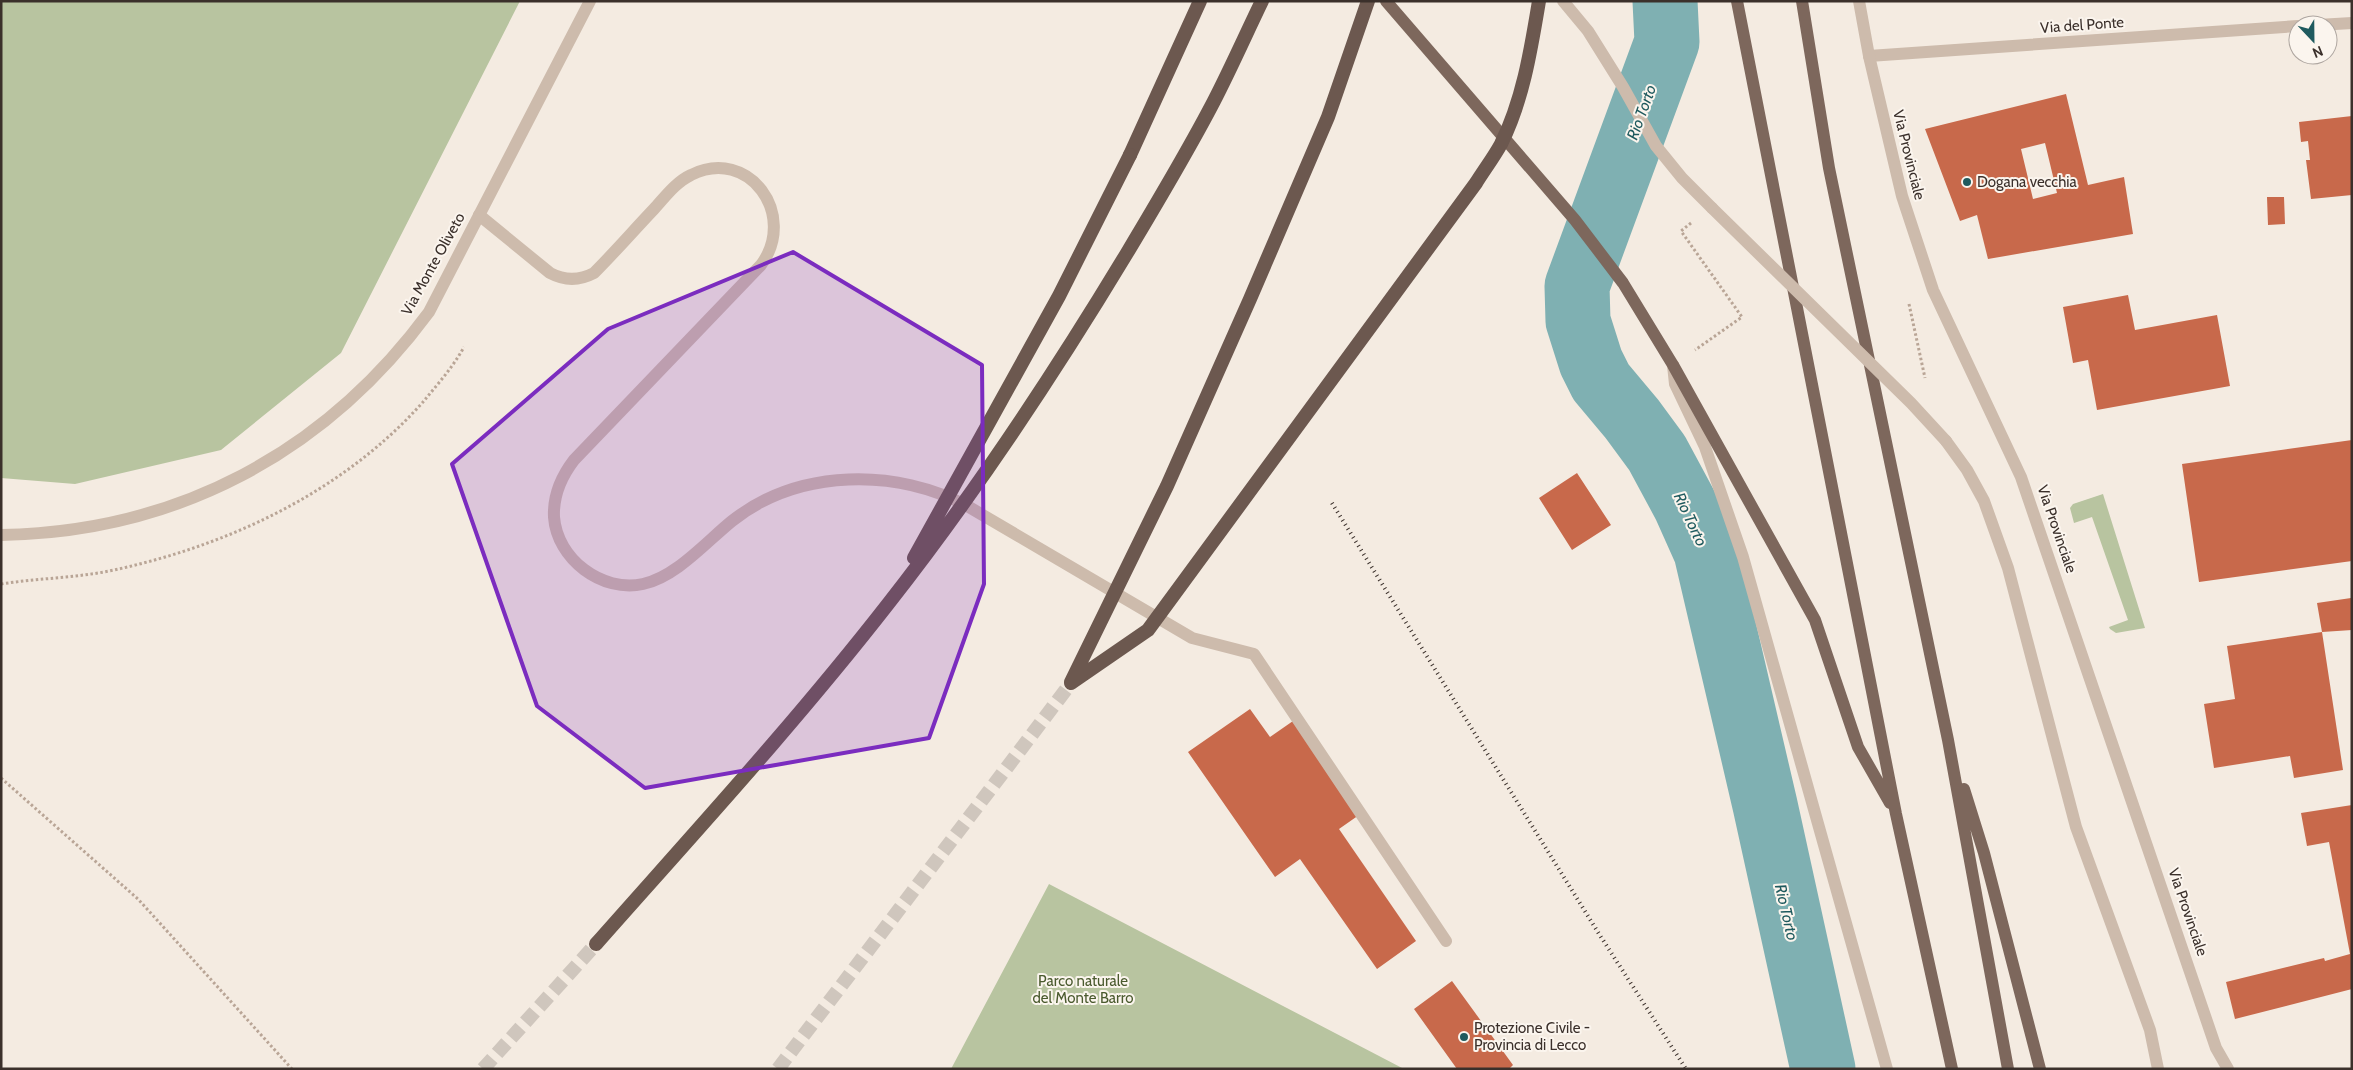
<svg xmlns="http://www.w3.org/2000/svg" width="2353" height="1070" font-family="Cabin,sans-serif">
	<rect width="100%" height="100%" fill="#f4ebe1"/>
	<path fill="#b8c4a0" d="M1,1h519l-179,352 -120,97 -146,34 -74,-6z
		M2103,494l42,134 -29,5 -6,-4 -1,-2 19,-7 -36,-103 -18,6 -4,-15 3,-4z
		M1049,884l355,185h-453z"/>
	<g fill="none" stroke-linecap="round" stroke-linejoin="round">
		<path stroke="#7fb0b2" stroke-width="65" d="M1665,1l2,41 -90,244 1,35 13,41 10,20 31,37 25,34 28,52 21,47 59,253 58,264"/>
	</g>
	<path fill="#c8694b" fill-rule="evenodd" d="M2066,94l22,91 36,-8 9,57 -145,25 -11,-44 -17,6 -35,-92zM2045,143l12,50 -24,6 -12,-50z
		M2352,116v79l-41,4 -5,-39h4l-2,-19 -7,1 -2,-20z
		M2267,197h17l1,27 -17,1z
		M2128,295l7,35 82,-15 13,71 -133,24 -9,-50 -15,3 -10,-56z
		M2352,440v121l-153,21 -17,-118z
		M1577,473l34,52 -39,25 -33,-52z
		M2351,598l1,32 -30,2 21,138 -49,8 -4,-22 -76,12 -10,-64 31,-5 -8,-53 95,-14 -5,-29z
		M1250,709l20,28 23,-16 66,94 -20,14 77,112 -39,28 -77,-110 -25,18 -87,-125z
		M2352,805v184l-117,30 -9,-37 98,-24 1,3 25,-7 -21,-112 -22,4 -6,-33z
		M1452,981l61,84 -4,4h-52l-43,-60z"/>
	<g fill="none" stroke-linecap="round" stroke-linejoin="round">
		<path stroke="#cfc6bd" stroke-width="14" stroke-dasharray="14 7" stroke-linecap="butt" d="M483,1069l113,-125
			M778,1069l293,-386"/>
		<path stroke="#b9a596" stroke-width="3" stroke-dasharray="2.5 2.5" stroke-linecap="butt" d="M1691,223l-10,8 61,86 -47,33
			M1909,304l16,74
			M1,584c38,-6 76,-6 113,-14 116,-25 230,-79 309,-168 14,-17 30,-35 41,-55
			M1,778l137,121 154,170"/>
		<path stroke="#cdbbac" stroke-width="12" d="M479,215l71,58c15,8 29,8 44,0 21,-21 40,-43 60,-64 11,-12 22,-27 37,-34 58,-29 107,40 70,90l-187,195c-13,17 -21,35 -20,57 3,42 48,76 89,67 33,-7 63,-42 89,-63 67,-53 165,-53 237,-14l223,131 62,16 192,287
			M1673,365l2,19 30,63 38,110 144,512"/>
		<path stroke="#cdbbac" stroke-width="12" d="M2318,25l34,-2
			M1869,56l429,-30
			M1,535c176,-3 324,-82 428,-223l161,-311"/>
		<path stroke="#cdbbac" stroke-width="12" d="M1563,1l25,30 35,56 33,59 26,32 30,30
			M1859,1l10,55 33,140 31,94 88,187 195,571 12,21
			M1946,441l21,29 17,31 24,67 68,259 74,203 8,39"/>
		<path stroke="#7d675c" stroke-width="12" d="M1386,1l189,219 48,63 50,82 142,255 43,127 32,56
			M1737,1l159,813 56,255
			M1802,1l27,167 119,572 60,329
			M1964,789l20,64 56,216"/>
		<path stroke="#6c584f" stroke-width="14" d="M1130,155l70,-154"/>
		<path stroke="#3b302b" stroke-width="4" stroke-dasharray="1 4" stroke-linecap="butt" d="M1332,503l269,434 85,132"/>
		<path stroke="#cdbbac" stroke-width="12" d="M1712,208l199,195 35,38"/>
		<path stroke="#6c584f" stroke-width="14" d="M914,558l145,-262 71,-141
			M1071,682l96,-196 83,-187 78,-182 40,-116
			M1071,683l77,-53 328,-447c8,-13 18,-26 25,-39 22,-44 30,-95 38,-143
			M596,944c99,-112 200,-222 292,-340 88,-112 166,-230 239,-351 30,-50 60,-100 87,-152 17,-33 32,-67 48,-100"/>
	</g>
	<path fill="#7b2cbf" fill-opacity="0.2" stroke="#7b2cbf" stroke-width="4" stroke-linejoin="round" d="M793,252l189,113 2,219 -55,154 -284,50 -108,-82 -85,-242 156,-135z"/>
	<g fill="#1f5a5e" stroke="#fbf5ee" stroke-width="2">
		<circle cx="1967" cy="182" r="5"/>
		<circle cx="1464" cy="1037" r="5"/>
	</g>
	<g text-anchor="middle" stroke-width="4" stroke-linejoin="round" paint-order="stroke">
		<g font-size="15" fill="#3b302b" stroke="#fbf5ee">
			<text transform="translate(2082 25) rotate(-4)" y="5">Via del Ponte</text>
			<text transform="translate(1909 155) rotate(76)" y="5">Via Provinciale</text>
			<text transform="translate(433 264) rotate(-61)" y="5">Via Monte Oliveto</text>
			<text transform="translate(2057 529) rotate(71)" y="5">Via Provinciale</text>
			<text transform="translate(2188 912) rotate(71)" y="5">Via Provinciale</text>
		</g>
		<g font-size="15" fill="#3b302b" stroke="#fbf5ee" text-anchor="start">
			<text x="1977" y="187">Dogana vecchia</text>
			<text x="1474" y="1033">Protezione Civile -<tspan x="1474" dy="17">Provincia di Lecco</tspan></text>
		</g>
		<g font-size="15" fill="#4a5a2e" stroke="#fbf5ee">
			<text x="1083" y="986">Parco naturale<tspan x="1083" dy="17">del Monte Barro</tspan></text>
		</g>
		<g font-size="16" font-style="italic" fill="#1f5a5e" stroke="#fbf5ee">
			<text transform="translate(1641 112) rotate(-70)" y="6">Rio Torto</text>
			<text transform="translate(1691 519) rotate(65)" y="6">Rio Torto</text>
			<text transform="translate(1787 912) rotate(77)" y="6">Rio Torto</text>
		</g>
	</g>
	<rect width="2353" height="1070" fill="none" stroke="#3b302b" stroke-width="5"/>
	<g transform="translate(2313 40) rotate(158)"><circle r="24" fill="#fbf5ee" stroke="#aea6a0"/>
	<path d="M0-4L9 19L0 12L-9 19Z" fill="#1f5a5e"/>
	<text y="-8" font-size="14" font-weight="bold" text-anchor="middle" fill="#3b302b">N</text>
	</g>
</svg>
